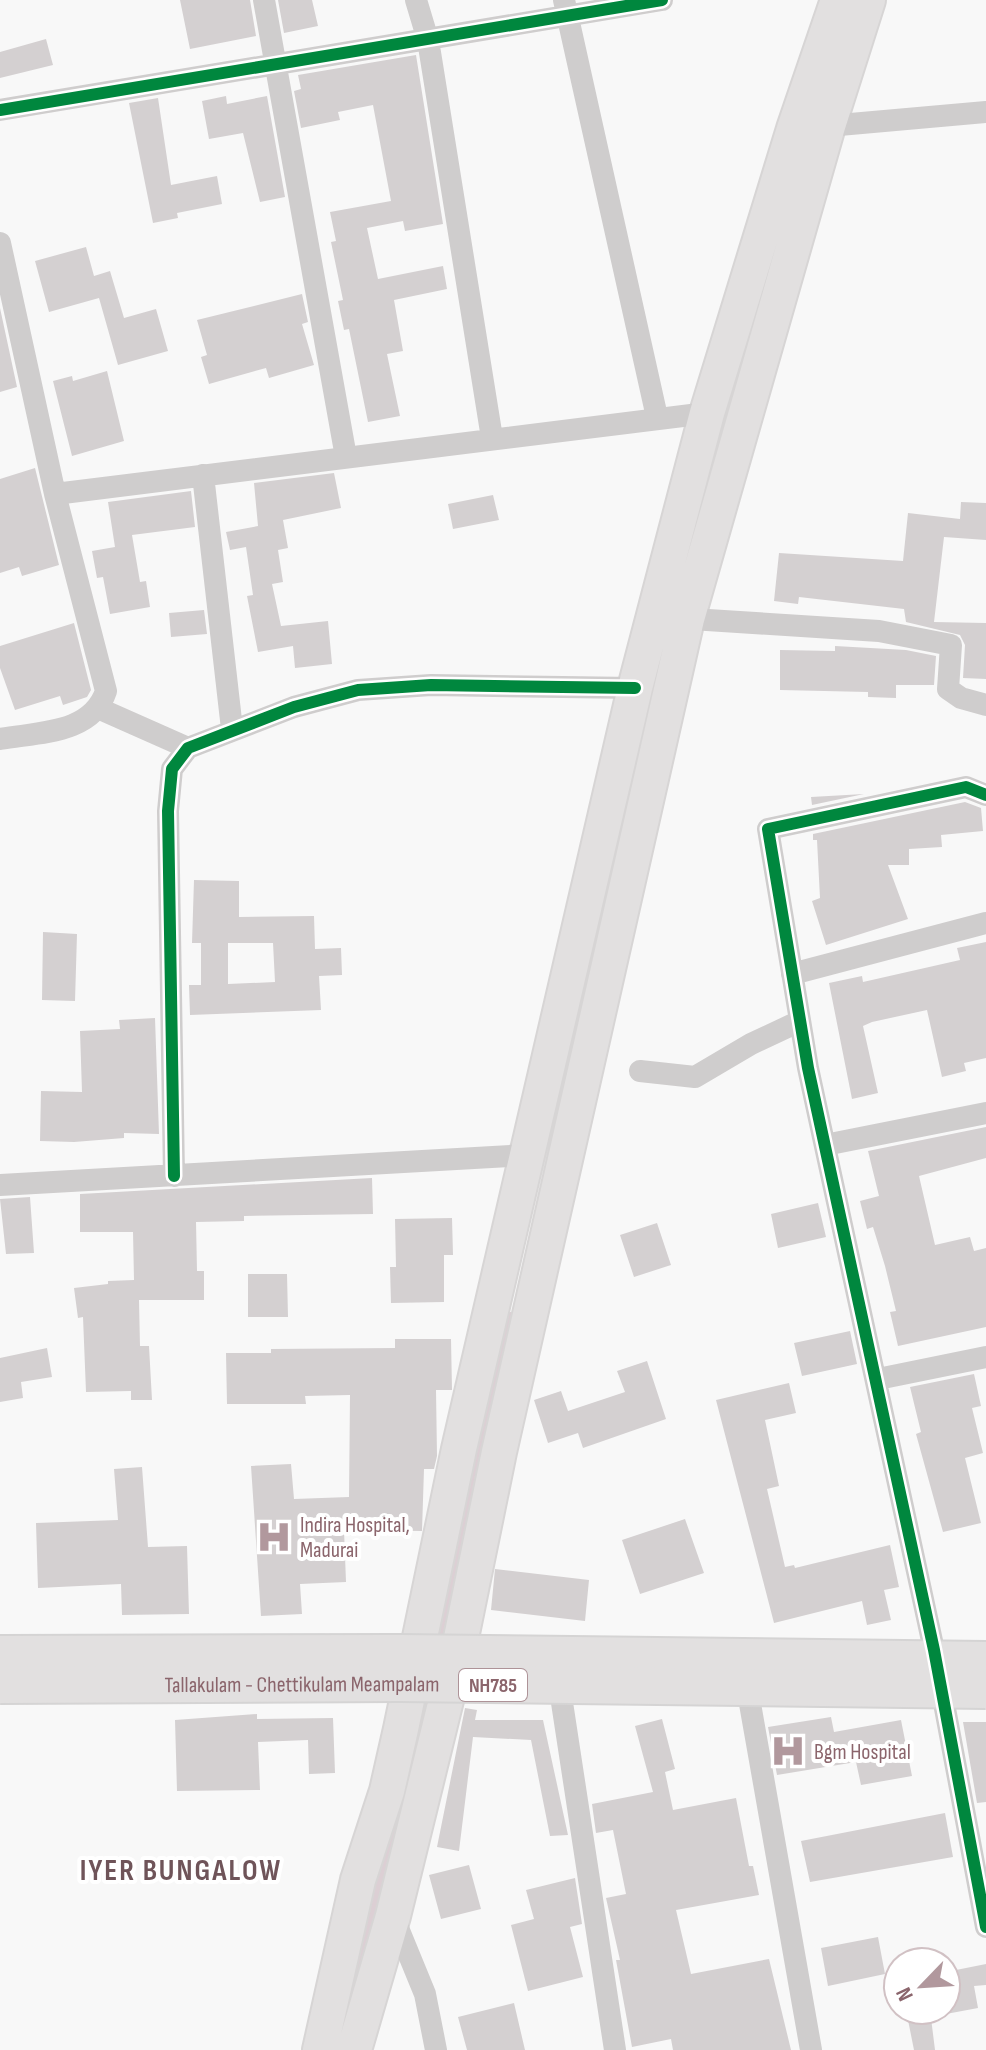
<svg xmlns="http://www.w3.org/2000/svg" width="986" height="2050" font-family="'Sofia Sans Condensed',sans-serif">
	<rect width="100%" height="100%" fill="#f8f8f8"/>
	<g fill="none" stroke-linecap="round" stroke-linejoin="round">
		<path stroke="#dccfd4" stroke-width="24" d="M440,1624l10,-18 33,-170 28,-112
			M351,2005l70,-278"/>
	</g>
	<path fill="#d4d0d1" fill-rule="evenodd" d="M180,0h70l6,36 -66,13z
		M278,0h34l6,26 -34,7z
		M46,39l7,26 -53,13v-26z
		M416,55l27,169 -38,7 -2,-10 -36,7 11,51 65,-13 4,23 -53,11 9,51 -16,3 13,62 -32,6 -19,-93 -5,1 -6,-29 5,-1 -12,-58 5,-1 -6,-29 61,-11 -18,-96 -35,7 2,8 -39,8 -7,-37 7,-2 -3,-14z
		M226,96l1,8 40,-8 18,101 -25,5 -17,-69 -34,6 -7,-38z
		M158,98l13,87 46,-9 5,28 -45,9 1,5 -25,5 -24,-120z
		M86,247l8,29 16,-5 14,47 32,-9 12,42 -50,14 -19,-67 -50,14 -14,-51z
		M302,294l6,28 -6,2 12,41 -45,13 -3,-10 -57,16 -8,-27 6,-2 -10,-35z
		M0,308l17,79 -17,5z
		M107,371l17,70 -52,15 -19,-75 19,-5 1,5z
		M35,468l24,97 -37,11 -3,-9 -19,6v-94z
		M334,473l7,35 -58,12 5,28 -10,2 5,32 -11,2 9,42 47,-5 4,43 -37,4 -2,-22 -35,6 -11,-56 6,-1 -7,-48 -16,3 -4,-18 32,-6 -4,-43z
		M191,491l4,36 -63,8 8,47 6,-1 4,26 -40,7 -7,-37 -6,1 -5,-27 23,-4 -7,-45z
		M493,495l6,25 -46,9 -5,-25z
		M961,502l25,1v37l-42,-3 -10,85 52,1v56l-23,-1 2,-33 -5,-10 -54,-13 -2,-13 -105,-12 -1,7 -24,-3 5,-48 124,8 5,-48 52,6z
		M204,610l3,24 -36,3 -2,-24z
		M74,623l17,67 -4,7 -24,8 -3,-9 -45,14 -15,-42v-22z
		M835,646l71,4 30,6 -2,29h-38v13l-28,-1v-5l-88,-2v-40l55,1z
		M864,794l-52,11 -1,-8z
		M965,802l16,6 2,23 -42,4 1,12 -33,2v16h-21l20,54 -82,26 -14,-44 8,-3 -3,-58h-4v-6z
		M194,880l45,1v36l75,-1 1,33 26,-1 1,27 -23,1 2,34 -131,5 -1,-30h12v-42h-9zM228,943h45l2,39 -47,2z
		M43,932l34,2 -2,67 -33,-1z
		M986,942v116l-22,5 2,8 -24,6 -15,-67 -55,12 -9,4 15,67 -26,6 -23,-116 33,-7 1,6 97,-22 -3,-12z
		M155,1018l4,116 -35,-1v5l-50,4 -34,-1 1,-50 41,1 -2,-61 40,-2 -1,-9z
		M986,1127v31l-67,18 16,69 35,-8 4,14 12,-3v79l-88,19 -8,-34 6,-1 -11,-45 -12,-39 -6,2 -7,-28 19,-5 -11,-45z
		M372,1178l1,36 -129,2v5l-48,1 1,49h7v29h-65l1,46h9l3,54h-21v-9l-45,1 -3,-75 -5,1 -4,-30 34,-4v-3l26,-1 -1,-48h-53v-38z
		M30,1197l4,56 -28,1 -6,-55z
		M818,1203l8,34 -48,11 -7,-34z
		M452,1218l1,37h-9v47l-53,1 -1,-36h6l-1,-48z
		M657,1223l14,42 -37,12 -14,-42z
		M248,1274h39l1,43h-40z
		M850,1331l7,33 -55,12 -8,-33z
		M395,1339h56l1,51h-16l1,66 -3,13h-10l-2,62 -78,-1 2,52 -46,2 2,30 -41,2 -10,-150 40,-2 3,35 55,-2 1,-102 -45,1 1,8h-79l-1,-51h45v-4l124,-1z
		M47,1348l5,29 -31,5 2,16 -23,4v-44z
		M647,1361l19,58 -83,29 -5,-15 -30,10 -14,-43 27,-9 7,20 57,-19 -8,-21z
		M974,1374l7,32 -9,2 11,45 -18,5 16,65 -38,9 -27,-98 5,-2 -11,-45z
		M789,1383l7,30 -31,7 14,66 -12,3 18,78 9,-2 1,3 95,-23 9,42 -15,3 7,30 -24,5 -5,-24 -88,22 -58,-223z
		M142,1467l6,80 39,-1 2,68 -67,1 -1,-31 -83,4 -2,-65 82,-3 -4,-51z
		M685,1519l19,54 -64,21 -18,-54z
		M495,1569l94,11 -4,41 -94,-11z
		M465,1708l12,2 -2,10h68l25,115 -18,1 -19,-96 -58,-3 -14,114 -22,-4z
		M257,1714v5l76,-1 2,55 -26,1 -1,-34 -50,2 2,48 -83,1 -2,-71z
		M831,1717l3,15 67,-12 11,56 -51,9 -5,-23 -79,13 -9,-48z
		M662,1719l13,50 -10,3 8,38 63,-12 13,68h4l6,29 -83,15 15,64 78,-15 22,91h-118l-2,-11 -39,8 -16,-87h4l-14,-62 20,-4 -13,-64 -17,3 -4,-29 61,-12 -18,-66z
		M963,1722h23v80l-9,1z
		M945,1813l8,44 -143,25 -9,-41z
		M469,1865l12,44 -40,10 -12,-44z
		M575,1878l7,46 -12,3 13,50 -55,14 -17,-66 23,-6 -8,-29z
		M878,1937l7,37 -57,12 -7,-38z
		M986,1964v21l-12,1 4,22 -32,6v-42z
		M514,2003l11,47h-58l-9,-33z
		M906,2010h24l5,40h-21z"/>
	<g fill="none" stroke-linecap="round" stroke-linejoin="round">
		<g stroke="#d7d5d5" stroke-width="38">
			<path id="primary" d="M320,2050l38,-170 29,-89 14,-62 58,-280 176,-761 72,-275 87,-284 44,-129
				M354,2050l39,-134 67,-273 39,-191 188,-833 141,-493 40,-126"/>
		</g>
		<path stroke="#cfcdcd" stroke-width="22" d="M264,0l82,457
			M416,0l12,40 64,398
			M564,0l93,417
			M0,110l662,-110
			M828,126l158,-14
			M0,243l55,251 51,197c-14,43 -67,41 -106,48
			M203,475l29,254
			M55,494l652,-81
			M676,618l203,13 72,14 -3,44 13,9 25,7
			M100,709l88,39
			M986,795l-20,-8 -198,42 40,239 126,582 52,277
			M792,974l194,-51
			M640,1071l55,6 56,-33 49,-23
			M825,1145l161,-32
			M174,1176l-6,-365 4,-42 16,-21 106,-41 64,-17 73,-5 204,3
			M0,1185l528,-30
			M878,1379l108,-22
			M561,1696l54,354
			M749,1698l62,352
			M393,1916l32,78 11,56"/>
		<use href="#primary" stroke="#e2e0e0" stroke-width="34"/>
		<g stroke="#d5d4d4" stroke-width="40" stroke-linecap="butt">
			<g id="trunk-bridge">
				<path d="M0,1654l400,-1 586,7"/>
				<path id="s1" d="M0,1685l399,-2 587,7"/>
			</g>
		</g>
		<use href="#trunk-bridge" stroke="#e2e0e0" stroke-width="36"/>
		<g stroke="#fff" stroke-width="17">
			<path id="cycleway" d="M0,110l662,-110
				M986,795l-20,-8 -198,42 40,239 126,582 52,277
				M174,1176l-6,-365 4,-42 16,-21 106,-41 64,-17 73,-5 204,3"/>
		</g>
		<use href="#cycleway" stroke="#00873e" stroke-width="12"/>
	</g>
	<defs>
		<g id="hospital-bare" transform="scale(2.76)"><path d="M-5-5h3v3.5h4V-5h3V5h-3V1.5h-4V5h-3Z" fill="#b1989d" stroke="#fff" stroke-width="2.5" paint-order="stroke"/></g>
	</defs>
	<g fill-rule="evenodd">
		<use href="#hospital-bare" x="274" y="1537"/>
		<use href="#hospital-bare" x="788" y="1751"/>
	</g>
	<g text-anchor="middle" stroke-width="8" stroke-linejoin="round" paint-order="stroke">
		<rect fill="#fff" stroke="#ae9398" stroke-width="2" x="459" y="1669" width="68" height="32" rx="6"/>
		<g font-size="20" font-weight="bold" fill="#8b656c">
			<text x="493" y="1692">NH785</text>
		</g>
		<g font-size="22" fill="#8b656c" stroke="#fff" text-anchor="start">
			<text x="300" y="1532">Indira Hospital,<tspan x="300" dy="25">Madurai</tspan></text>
			<text x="814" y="1759">Bgm Hospital</text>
		</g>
		<g font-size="22" fill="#8b656c" stroke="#fff">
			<text dy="8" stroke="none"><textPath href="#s1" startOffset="302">Tallakulam - Chettikulam Meampalam</textPath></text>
		</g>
		<g font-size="30" font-weight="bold" letter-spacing="2" fill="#6f5459" stroke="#fff">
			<text x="181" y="1880">IYER BUNGALOW</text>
		</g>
	</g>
	<g transform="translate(922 1986) rotate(245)"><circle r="38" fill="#ffffff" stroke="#d1c1c4" stroke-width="2"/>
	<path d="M0-6L14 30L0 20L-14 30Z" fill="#b1989d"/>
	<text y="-12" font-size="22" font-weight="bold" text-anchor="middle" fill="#8b656c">N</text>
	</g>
</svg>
